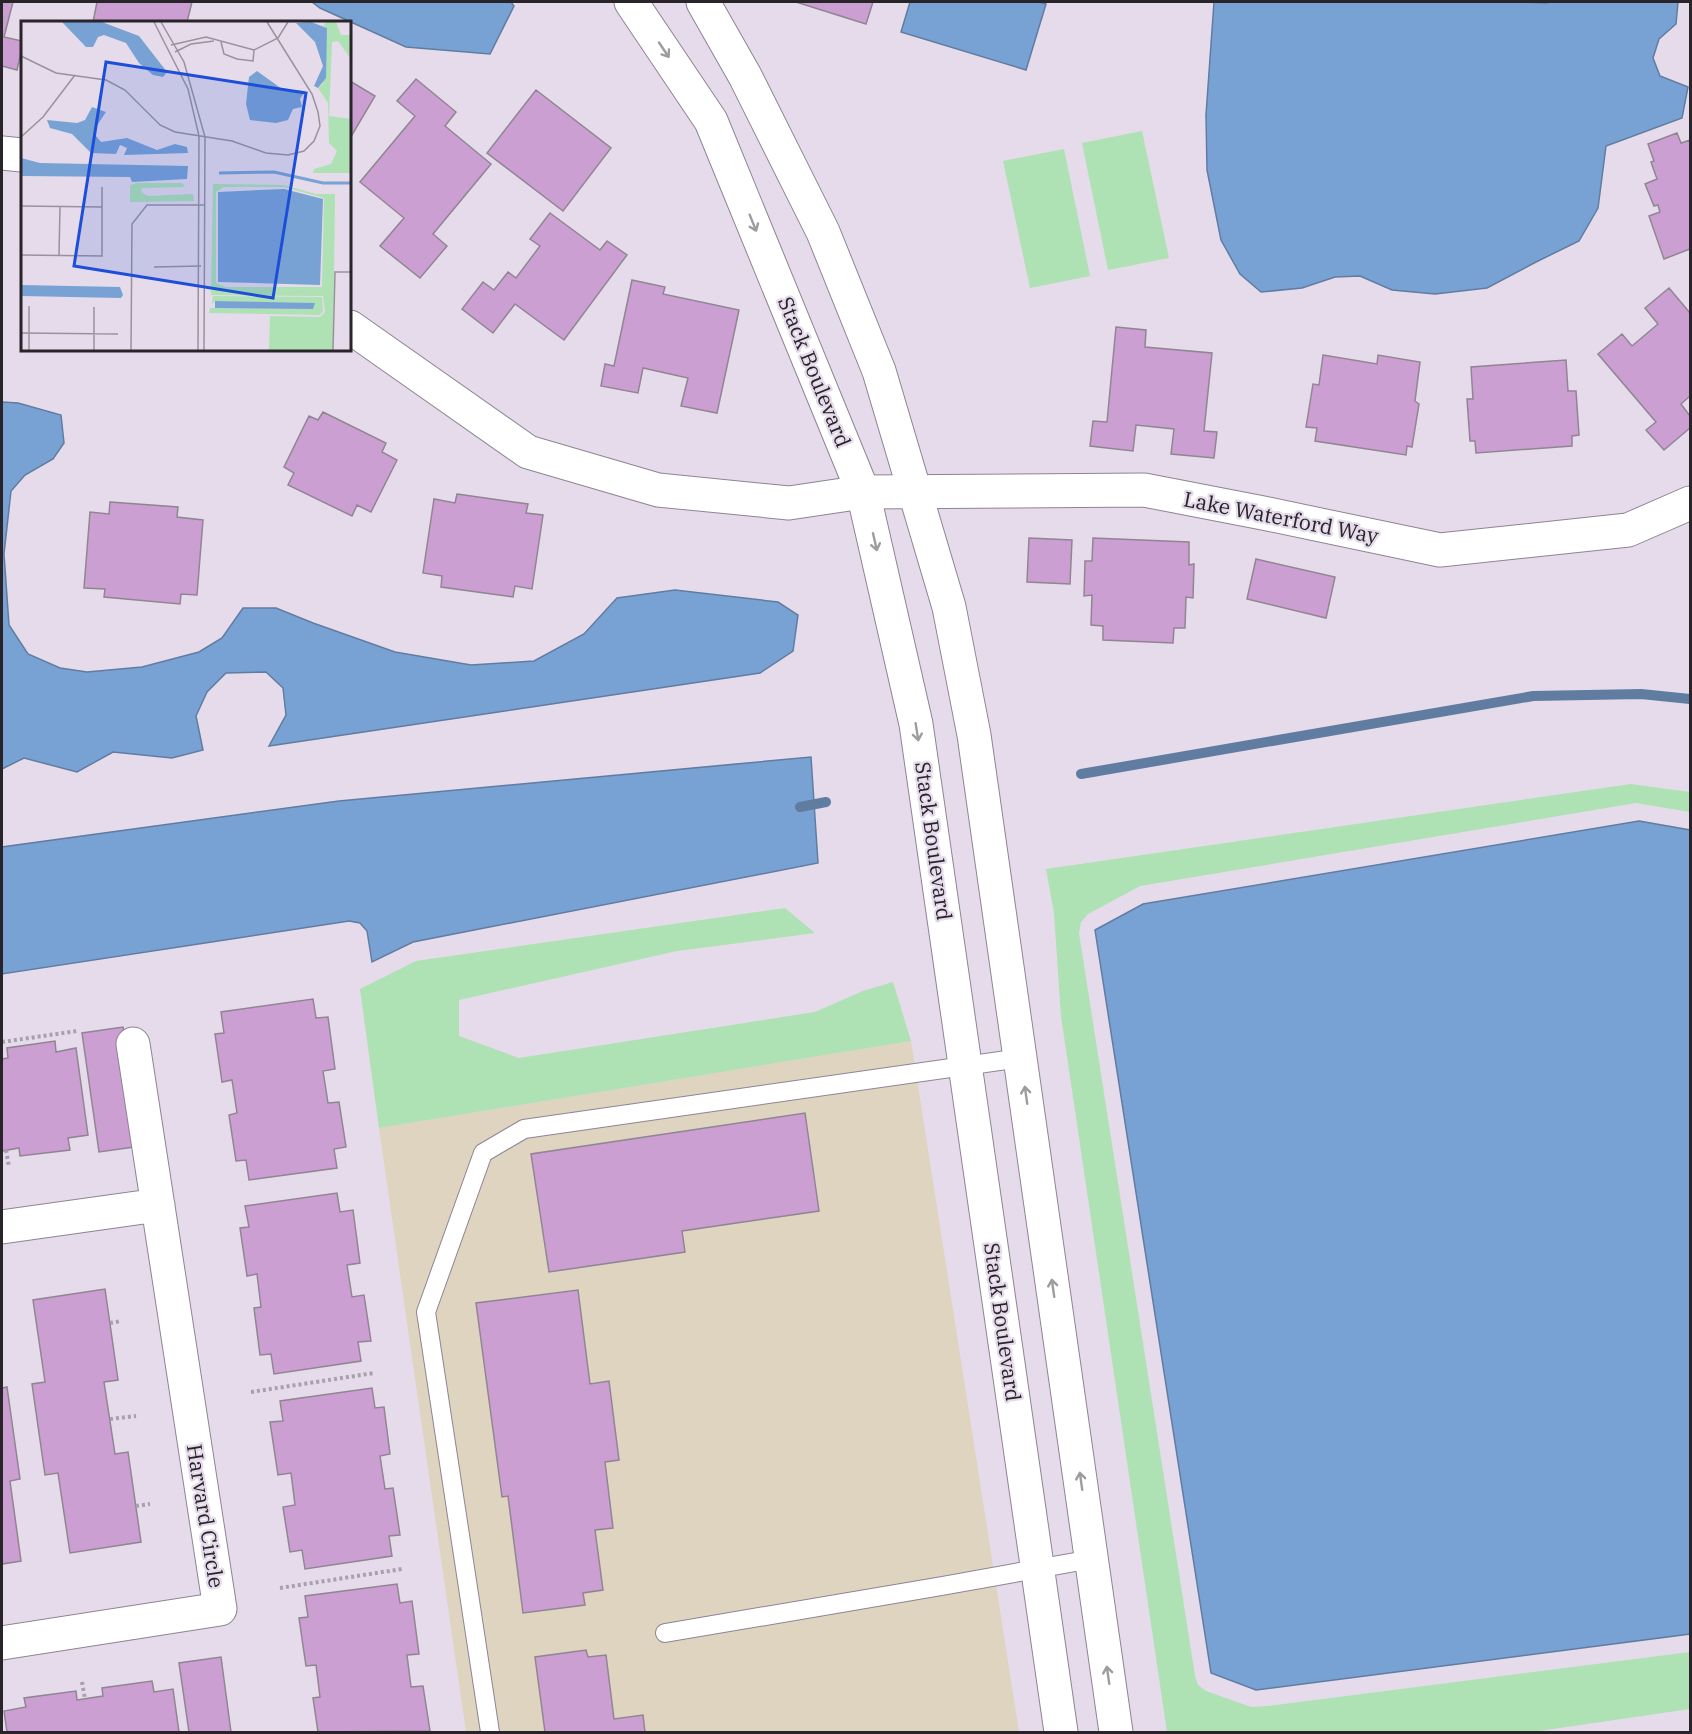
<svg xmlns="http://www.w3.org/2000/svg" width="1692" height="1734" font-family="'IBM Plex Serif',serif">
	<rect width="100%" height="100%" fill="#e5dbea"/>
	<path fill="#dfd4c0" d="M911,1041l108,691h-553l-87,-604z"/>
	<path fill="#aee1b3" d="M1142,131l27,127 -61,12 -26,-127z
		M1064,149l26,127 -60,12 -27,-127z
		M1631,784l59,8v20l-54,-9 -496,83 -52,28 -7,8 -2,11 116,743 3,9 8,6 45,16 18,-1 421,-54v57l-158,23h-365l-106,-716 -7,-103 -8,-44z
		M785,908l30,25 -138,18 -218,49v36l60,22 296,-46 48,-21 30,-9 18,59 -532,87 -19,-139 56,-28z"/>
	<path fill="#79a2d4" stroke="#617ca1" stroke-width="1.5" d="M312,2h199l3,4 -24,48 -84,-7 -86,-39z
		M910,2h129l7,2 -20,66 -125,-38z
		M1214,2h309l22,1 6,-1h127l-2,22 -17,15 -6,19 7,18 28,11 -6,31 -76,28 -8,62 -19,33 -43,21 -49,26 -52,6 -43,-4 -32,-14 -25,1 -33,11 -41,4 -21,-18 -19,-34 -14,-70 -1,-55z
		M2,402l16,1 43,12 3,28 -11,16 -28,16 -14,16 -7,63 5,71 19,29 32,14 27,4 55,-5 57,-15 23,-14 21,-30h33l37,15 82,29 76,13 63,-4 50,-27 33,-36 58,-8 103,12 20,13 -5,36 -33,22 -491,73 17,-31 -3,-27 -17,-16 -40,1 -19,19 -11,24 7,34 -31,8 -59,-6 -36,20 -53,-14 -22,11z
		M811,757l7,106 -405,79 -41,20 -5,-31 -7,-8 -11,-2 -347,53v-127l337,-46z
		M1639,821l51,9v804l-434,56 -45,-17 -116,-743 48,-26z"/>
	<g fill="none" stroke-linecap="round" stroke-linejoin="round">
		<path stroke="#617ca1" stroke-width="10" d="M1081,774l452,-78 108,-2 49,5
			M800,807l26,-5"/>
	</g>
	<path fill="#cb9fd2" stroke="#918593" stroke-width="1.5" d="M2,2h11l-9,35 18,4v7l-5,22 -15,-4z
		M97,2h95l-5,20h-94z
		M796,2h77l-7,22z
		M416,79l40,33 -11,14 46,38 -58,70 14,12 -27,32 -40,-32 24,-28 -44,-36 55,-66 -18,-15z
		M350,81l25,15 -23,39 -2,-1z
		M536,90l75,58 -48,63 -76,-58z
		M1677,133l4,10 9,-3v109l-26,10 -15,-43 11,-4 -2,-7 -4,1 -9,-22 12,-5 -6,-17 3,-1 -6,-17z
		M550,213l50,37 7,-9 20,14 -63,85 -49,-36 -22,29 -31,-24 21,-27 11,8 14,-18 8,6 24,-32 -10,-7z
		M632,280l33,7 -2,7 76,16 -22,103 -36,-7 7,-28 -45,-10 -5,25 -37,-7 4,-22 9,2z
		M1669,288l21,25v83l-9,8 9,12v12l-26,22 -18,-20 10,-8 -58,-68 24,-20 10,12 26,-22 -13,-16z
		M1116,327l30,3 -1,17 67,6 -8,78 13,1 -3,26 -43,-4 3,-25 -38,-4 -3,26 -43,-5 3,-25 14,1z
		M1323,355l54,9 1,-9 42,7 -5,39 4,3 -7,43 -5,-1 -1,9 -91,-14 2,-13 -11,-1 7,-43 6,1z
		M1566,360l2,31h8l3,44 -7,1v10l-96,7 -1,-12h-5l-3,-42h6l-2,-32z
		M323,412l63,31 -4,9 15,8 -26,52 -14,-7 -5,11 -64,-31 6,-12 -10,-6 25,-51 9,4z
		M457,494l71,10 -2,9 17,2 -11,74 -17,-3 -2,11 -72,-10 1,-11 -19,-3 11,-74 21,4z
		M110,502l68,5 -1,10 26,3 -6,75 -16,-1 -1,10 -76,-7 1,-8 -21,-1 6,-76 19,2z
		M1029,538l43,2 -2,44 -43,-2z
		M1093,538l96,4v23l5,-1 -1,34 -7,-1 -1,31h-11l-1,15 -70,-3v-14l-12,-1 1,-30 -8,1 1,-35h7z
		M1256,559l79,18 -9,41 -79,-19z
		M313,999l3,19 12,-1 7,52 -12,2 5,32 11,-1 7,45 -12,2 3,19 -88,12 -3,-20 -10,1 -7,-46 8,-2 -5,-33 -10,2 -7,-48 9,-1 -3,-21z
		M123,1027l18,119 -42,6 -17,-119z
		M55,1041l1,11 20,-4 12,87 -20,3 2,12 -50,6 -1,-8 -17,3v-92l6,-1 -1,-10z
		M805,1113l14,98 -137,20 3,21 -136,20 -18,-118z
		M337,1193l3,19 13,-2 7,53 -13,2 5,32 12,-2 7,46 -13,1 3,19 -87,13 -3,-20 -11,1 -6,-47 7,-1 -4,-33 -10,2 -7,-48 9,-1 -4,-21z
		M105,1289l13,91 -14,2 11,72 13,-2 13,90 -71,11 -12,-80 -13,2 -13,-91 13,-2 -12,-82z
		M578,1290l12,94 19,-3 10,79 -14,2 8,66 -18,2 8,60 -20,3 2,12 -62,8 -15,-117 -6,1 -26,-194z
		M7,1387l13,92 -10,2 11,80 -19,3v-176z
		M372,1388l3,20 9,-1 6,47 -10,2 5,33 8,-1 7,47 -11,1 3,20 -87,13 -3,-19 -12,2 -7,-45 12,-2 -4,-32 -13,2 -8,-53 13,-1 -3,-20z
		M397,1584l3,19 12,-2 7,53 -12,1 4,32 12,-1 7,45 -112,1 -5,-34 7,-1 -4,-32 -10,1 -7,-48 9,-1 -3,-21z
		M586,1650l2,7 18,-2 8,64 29,-4 2,17h-100l-10,-75z
		M221,1657l10,75h-42l-10,-69z
		M152,1681l2,11 19,-3 6,43h-172l-3,-21 22,-4 -2,-9 52,-7 1,9 26,-4 -1,-8z"/>
	<g fill="none" stroke-linecap="round" stroke-linejoin="round">
		<g stroke="#8e8492" stroke-width="20">
			<path id="lane" d="M665,1633l277,-47 150,-27
				M490,1732l-64,-420 57,-159 41,-24 496,-71"/>
		</g>
		<g stroke="#8e8492" stroke-width="35">
			<path id="street" d="M2,153l20,2
				M350,327l178,125 130,38 131,13 74,-11 281,-2 119,23 177,37 188,-20 62,-27
				M2,1227l156,-22
				M2,1643l218,-34 -87,-565"/>
		</g>
		<g stroke="#8e8492" stroke-width="35">
			<path id="secondary" d="M631,2l80,119 152,371 53,232 145,1008
				M703,2l42,74 78,156 56,139 70,236 25,128 142,997"/>
		</g>
		<path stroke="#a8a0ac" stroke-width="4" stroke-dasharray="3 3" stroke-linecap="butt" d="M2,1042l75,-11
			M6,1150l3,17
			M110,1323l11,-2
			M251,1392l123,-19
			M110,1419l26,-3
			M136,1506l14,-2
			M280,1588l122,-19
			M82,1682l3,17"/>
		<use href="#lane" stroke="#fff" stroke-width="18"/>
		<use href="#street" stroke="#fff" stroke-width="33"/>
		<use href="#secondary" stroke="#fff" stroke-width="33"/>
	</g>
	<defs><path id="oneway-shaft" d="M-6 0H5M1.5-3L5.5 0L1.5 3" fill="none" stroke-width="1.6" stroke-linecap="round" stroke-linejoin="round" transform="scale(1.5)"/></defs>
	<g stroke="#9e9c9f">
		<use href="#oneway-shaft" transform="translate(664 50) rotate(56)"/>
		<use href="#oneway-shaft" transform="translate(753 223) rotate(68)"/>
		<use href="#oneway-shaft" transform="translate(875 542) rotate(77)"/>
		<use href="#oneway-shaft" transform="translate(917 732) rotate(81)"/>
		<use href="#oneway-shaft" transform="translate(1026 1095) rotate(-98)"/>
		<use href="#oneway-shaft" transform="translate(1053 1288) rotate(-98)"/>
		<use href="#oneway-shaft" transform="translate(1081 1481) rotate(-98)"/>
		<use href="#oneway-shaft" transform="translate(1108 1675) rotate(-98)"/>
	</g>
	<g text-anchor="middle" stroke-width="4.5" stroke-linejoin="round" paint-order="stroke">
		<g font-size="21" fill="#28242a" stroke="#e5dbea">
			<text transform="translate(814 372) rotate(68)" y="7">Stack Boulevard</text>
			<text transform="translate(1281 518) rotate(11)" y="7">Lake Waterford Way</text>
			<text transform="translate(933 841) rotate(82)" y="7">Stack Boulevard</text>
			<text transform="translate(1002 1322) rotate(82)" y="7">Stack Boulevard</text>
			<text transform="translate(205 1516) rotate(81)" y="7">Harvard Circle</text>
		</g>
	</g>
	<g transform="translate(21 21)">
		<rect width="330" height="330" fill="#e5dbea"/>
		<path d="M305,1h10l5,13h10v24l-13,-18 -6,1 -3,74 22,3v54h-38l1,-4 17,-5 6,-13 -8,-8 -1,-40 -10,-15 5,-4 4,-56 -4,-2zM116,162h45l3,4 -43,1 -1,4 7,4 45,-2 1,7 -64,1v-17zM192,163l71,1 32,9h19l-2,156h-64l1,-34 50,1 5,-5 -2,-16 -112,-1zM203,166h60l40,11 -2,89h-96l-10,-4v-91zM192,275l109,1 1,14 -3,4 -111,-2 1,-5 103,1 1,-6 -99,-2 -3,3z" fill="#aee1b3" fill-rule="evenodd"/>
		<path d="M41,1h40l37,14 28,36 -4,5 -10,-2 -14,-12 -13,-20 -22,-8 -6,2 -5,10h-7zM290,1l16,6 -1,50 -8,10 -4,-2 9,-20 -8,-24 -19,-19zM236,50l25,18 23,2 -5,8 2,8 -9,2 -5,11 -12,3 -26,-3 -4,-16 3,-27zM71,86l14,5 -10,15v9l5,6 26,-4 30,12 18,-6 12,3 1,6 -64,2 3,-7 -7,-3 -4,9 -25,-1 -19,-19 -22,-6 -3,-8 30,3 8,-3zM0,137l19,5 148,3 -1,13 -55,3 -2,-5 -109,-1zM263,168l39,10 -3,86 -102,-3v-90zM0,264l99,2 3,8 -2,3 -100,-2zM194,280l100,2 -2,6 -98,-1z" fill="#79a2d4"/>
		<path fill="none" stroke="#79a2d4" stroke-width="3" d="M198,152l55,-1 49,11h28"/>
		<path fill="none" stroke="#99929d" stroke-width="1.5" d="M133,1l34,67 11,47 -1,214M140,1l23,40 21,75 -1,213M200,21l3,12 13,5 16,2 1,-11M150,24l35,-8 48,13 24,-12 10,-16M154,31l16,-8 23,-3M0,35l35,17 50,7 19,10 35,35 15,7 57,9 34,12 22,2 16,-4 10,-10 6,-15 -2,-14 -6,-18 -45,-72M0,116l22,-20 32,-42M0,185l81,1M0,234l81,1v-69M38,234l1,-49M133,246l47,-1M73,286v43M0,312l97,1M8,329v-44M110,329l1,-126 15,-19h57M312,329l2,-78h16"/>
		<path fill="#1d4ed8" fill-opacity="0.15" stroke="#1d4ed8" stroke-width="3" d="M85,41l200,31 -33,205 -199,-32z"/>
		<rect width="330" height="330" fill="none" stroke="#28242a" stroke-width="3"/>
	</g>
	<rect width="1692" height="1734" fill="none" stroke="#28242a" stroke-width="6"/>
</svg>
